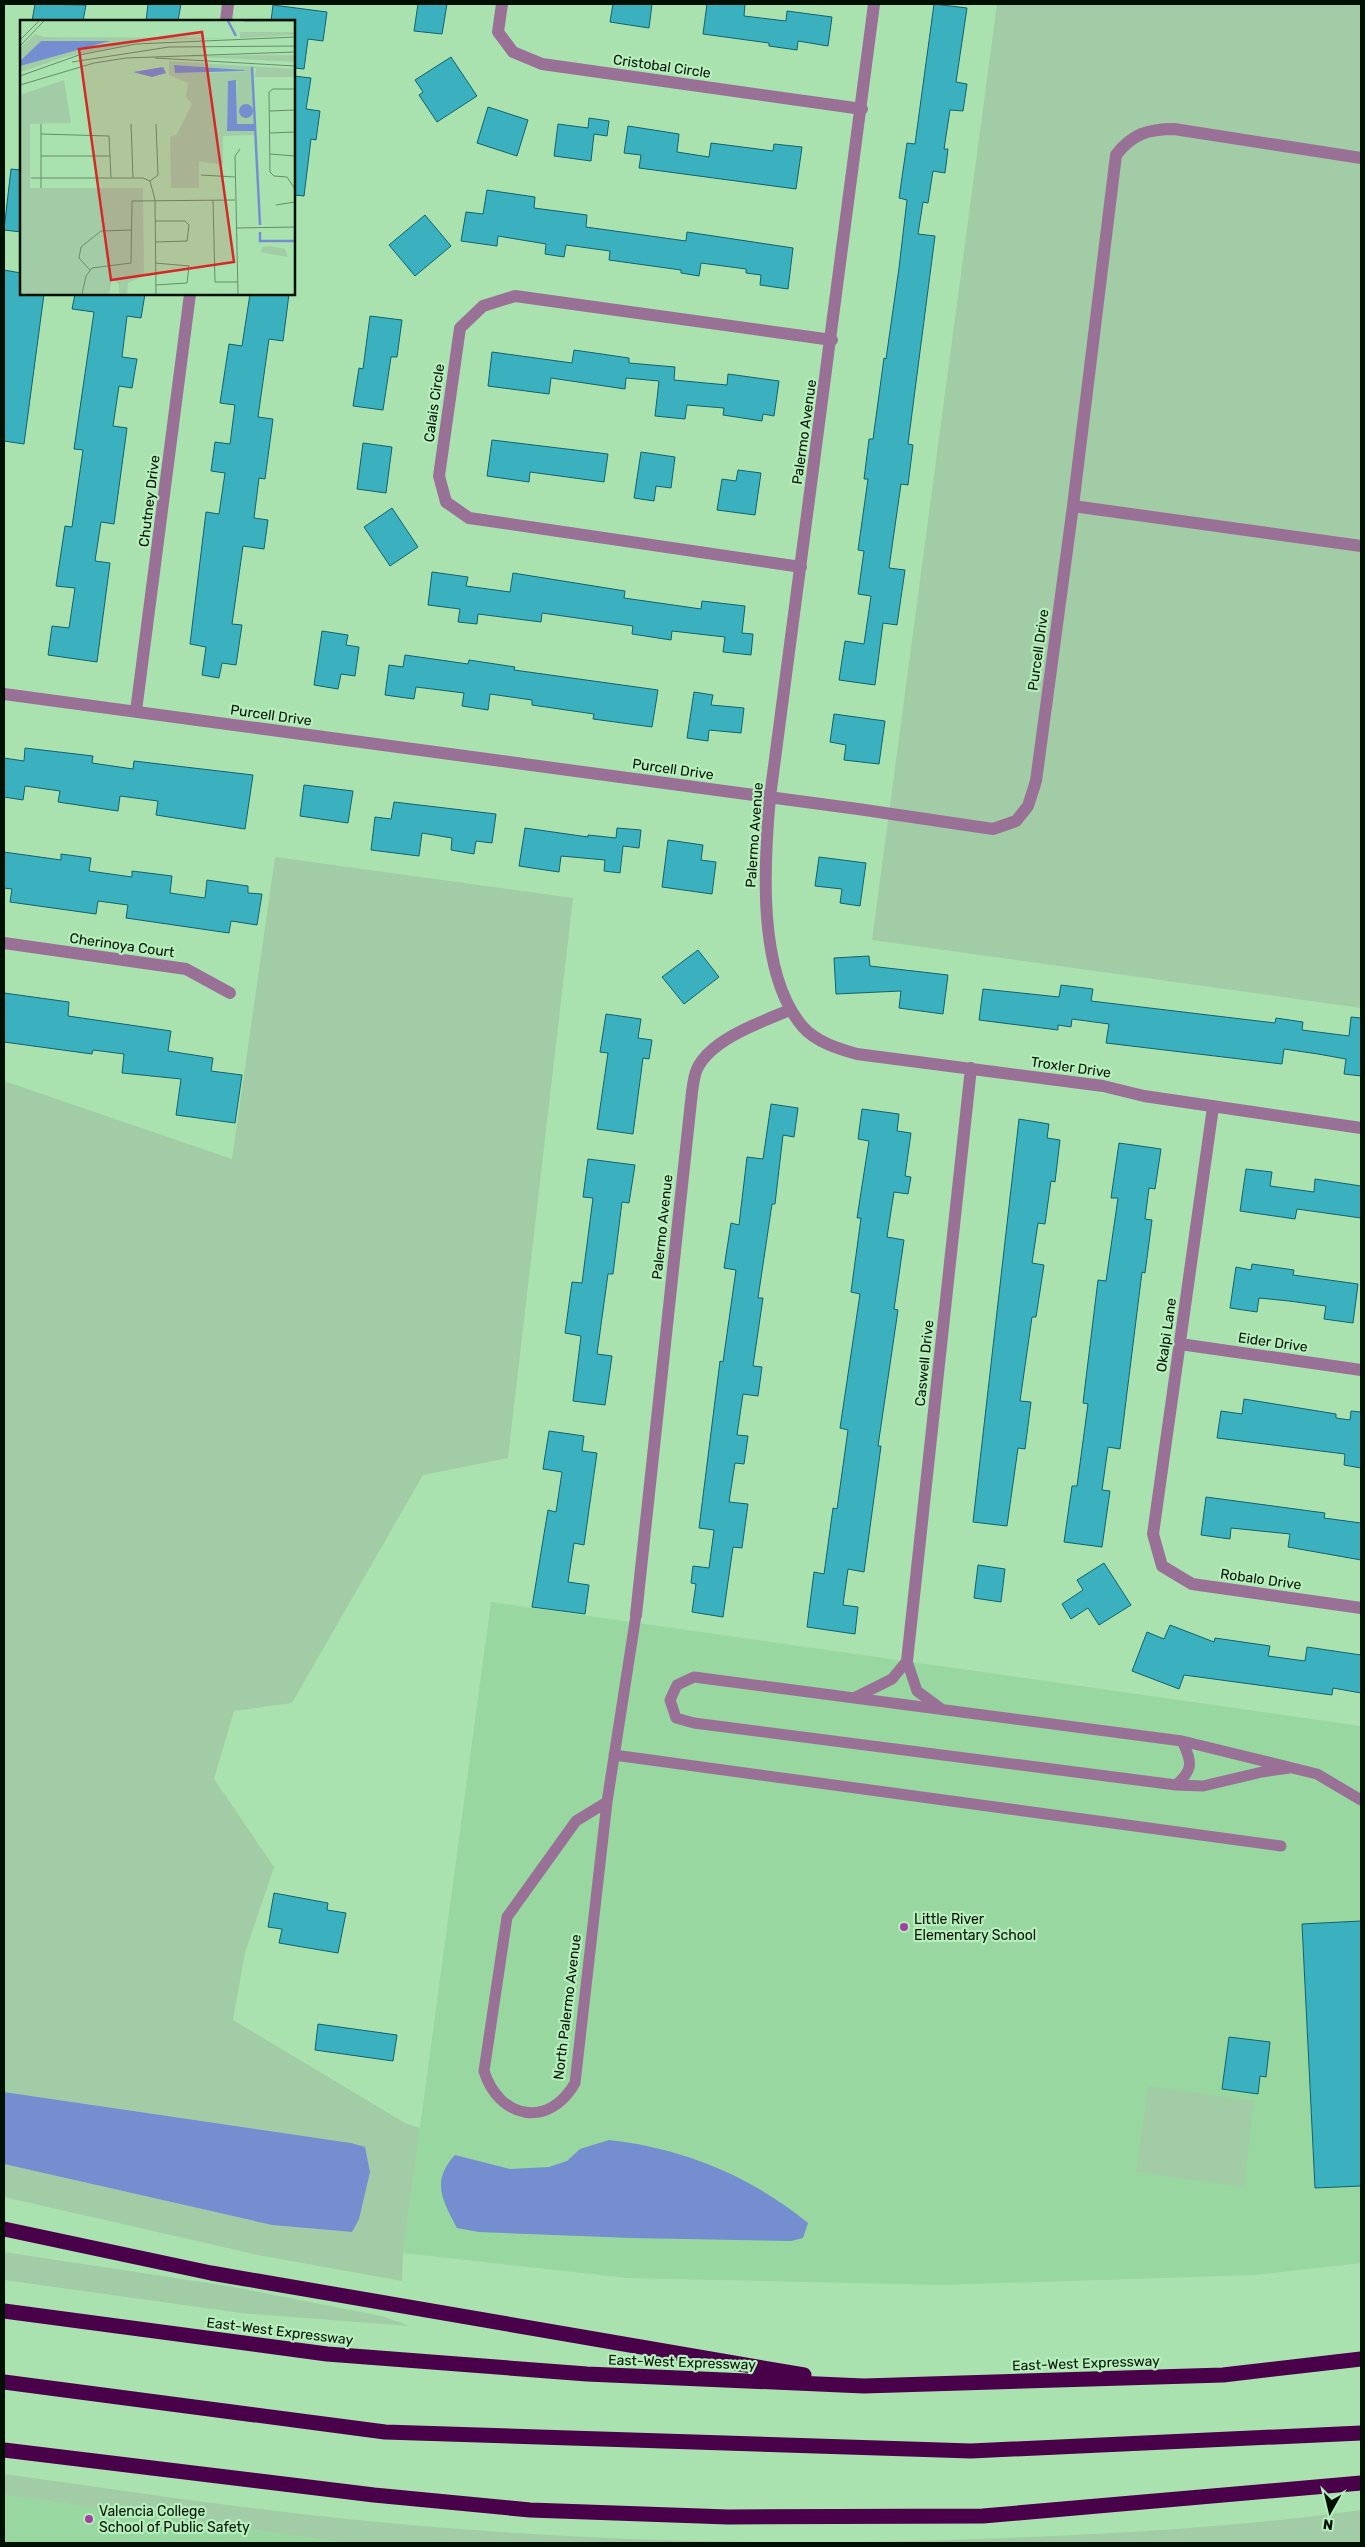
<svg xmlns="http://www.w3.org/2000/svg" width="1365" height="2547" font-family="Rubik,sans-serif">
	<rect width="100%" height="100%" fill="#a9e2af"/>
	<path fill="#98d79f" d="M491,1602l870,124v537l-107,12 -312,10 -314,-7 -225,-25z
		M4,2495l342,48h-342z"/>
	<path fill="#a2cca6" d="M997,4h364v1004l-489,-68z
		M275,857l298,41 -65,560 -85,17 -131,228 -58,8 -20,68 60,88 -29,86 -12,67 172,103 15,5 -17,125 -1,28 -139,-25 -259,-59v-33l268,61 80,7 -1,-89 -347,-51v-1011l228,78z
		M1148,2086l106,15 -10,86 -108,-15z
		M4,2252l224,34 153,30 29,10 -169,-13 -237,-33z
		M4,2474c96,13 192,28 289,39 178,21 357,29 537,30h-484l-342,-48z
		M1361,2510v33h-521c174,-5 349,-9 521,-33z"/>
	<path fill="#748ed0" d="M4,2092l347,51 14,4 5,25 -11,47 -7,13 -80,-7 -268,-61z
		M609,2140c73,8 142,36 199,83l-5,15 -12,3 -159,-3 -153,-6 -22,-4c-15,-28 -26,-47 -2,-73l55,14 39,-2 18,-6 13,-12z"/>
	<path fill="#3bb0bf" stroke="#12626c" d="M35,4l51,1 -3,16h-51z
		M148,4h33l-3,17h-32z
		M418,4h29l-5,30 -28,-3z
		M613,4h39l-3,24 -39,-6z
		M707,4h38l-1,12 42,5 1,-10 45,6 -4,29 -30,-5 -1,9 -28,-4v-3l-66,-9z
		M934,4l33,4 -11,74 11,2 -4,27 -13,-1 -6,39h4l-3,24 -12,-2 -5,32 -5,-1 -5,32 17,2 -27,208 5,1 -5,40 -7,-1 -12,84 16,2 -8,55 -14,-2 -8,62 -36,-5 6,-39 19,3 7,-48 -13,-2 6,-43 -6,-1 10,-71h-4l5,-40h4l11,-81 2,1 13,-91 8,-68 -8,-2 8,-55 8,1z
		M273,5l54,7 -4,29 -15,-2 -4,30 -10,-1v-47h-23z
		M451,57l26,39 -40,26 -18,-27 4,-3 -8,-12z
		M294,76l17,2 -5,31 14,2 -4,29 -5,-1 -7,57 -10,-1z
		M488,107l40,13 -11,36 -40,-13z
		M589,118l20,3 -2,15 -13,-2 -3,27 -37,-5 4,-32 30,4z
		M628,126l51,8 -2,18 32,5 2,-14 62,8 1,-7 28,3 -6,42 -157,-21 2,-13 -17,-2z
		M11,169l10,1v62l-17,-2z
		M487,190l48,7 -1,11 53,7 -1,12 100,14 1,-9 106,16 -5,41 -28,-4 1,-10 -15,-2v-4l-45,-6 -2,13 -18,-3v-3l-72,-10 1,-9 -44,-6 -2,12 -19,-3 1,-10 -48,-8 -1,10 -36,-5 5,-29 17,2z
		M425,215l26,31 -36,30 -26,-31z
		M4,270l17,3v21h23l-20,150 -20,-3z
		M75,294h70l-4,24 -14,-2 -5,41 15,2 -5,29 -13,-2 -6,40 14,2 -13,96 -13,-2 -6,39 15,2 -13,99 -49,-7 4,-29 17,2 6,-40 -19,-2 9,-60 7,1 11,-77 -9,-1 20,-137 -22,-3z
		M250,294h39l-6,47 -14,-2 -11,78 15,2 -8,60 -6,-1 -5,40 14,2 -4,29 -21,-3 -11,78 10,1 -6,40 -14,-2 -3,15 -17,-3 4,-28 -16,-3 16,-132 13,2 6,-41 -14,-2 4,-29 15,2 5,-39 -15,-2 9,-59 13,2z
		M370,316l32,4 -5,37h-6l-8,53 -30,-4 6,-38 4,1z
		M574,350l55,8v5l46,4 -1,13 53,5 1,-11 51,7 -5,35 -11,-2 -1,7 -39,-6 1,-7 -37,-3 -2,14 -30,-3 4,-35 -33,-3 -1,11 -74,-11 -2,16 -61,-8 4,-34 80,11z
		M492,440l116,14 -4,28 -74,-10 -1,10 -42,-6z
		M363,443l29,4 -6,46 -29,-4z
		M641,452l34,5 -4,31 -15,-2 -2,15 -20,-3z
		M738,470l23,3 -6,42 -38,-5 5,-31 14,2z
		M392,508l26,39 -28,19 -26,-39z
		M432,572l36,5 -2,9 44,6 3,-19 112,18 -1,7 77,11 1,-8 43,5 -3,27 11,1 -2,21 -28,-3 2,-15 -53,-6 -1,9 -39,-6 1,-8 -91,-13 -1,9 -63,-8 -1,10 -19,-2 2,-13 -32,-4z
		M322,631l26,4 -2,10 13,2 -4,29 -14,-2 -3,15 -24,-4z
		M405,655l63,9 1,-4 46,7 -1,3 144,20 -6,37 -59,-8 1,-5 -62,-9v-5l-42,-6 -2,16 -26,-4 2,-13 -48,-6 -2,12 -29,-4 4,-30 14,2z
		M694,692l19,3 -2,10 33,3 -3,25 -32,-3 -1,11 -21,-3z
		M834,714l51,7 -6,43 -35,-4 2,-15 -16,-3z
		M25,748l68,8 -1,7 41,6 1,-8 119,14 -8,54 -89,-14 2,-14 -38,-5 -2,15 -60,-9 2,-11 -35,-5 -2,14 -19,-3v-39l20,3z
		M304,785l49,6 -5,32 -48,-7z
		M394,802l102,12 -4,29 -16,-2 -2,13 -23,-4 1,-12 -30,-5 -3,23 -48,-6 4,-33 16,2z
		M525,828l63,9v-2l28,3 1,-10 24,2 -2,18 -16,-2 -3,27 -16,-2 1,-11 -44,-4 -2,16 -40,-6z
		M668,840l35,5 -2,15 15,2 -4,32 -50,-7z
		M4,852l57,8v-6l30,4 -2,13 43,6v-6l40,5 -2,17 35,5 2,-18 41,6v7l14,1 -5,31 -26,-4 -2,12 -103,-15 2,-13 -30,-4 -2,13 -86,-12 2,-13 -8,-1z
		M819,857l47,6 -6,43 -20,-3 2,-14 -27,-3z
		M698,950l21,27 -35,27 -22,-27z
		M869,956l1,10 78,9 -5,39 -44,-6 2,-17 -65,3 -2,-36z
		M1061,985l32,4 -2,12 184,22 1,-5 27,4 -1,8 47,6 2,-19 10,1v58l-17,-2 2,-15 -28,-5 -34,-5 -2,15 -176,-21 3,-19 -37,-5 -1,8 -13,-2v5l-79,-10 4,-31 76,8z
		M4,993l65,9 -1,14 103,15 -3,20 45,7 -2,13 31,4 -7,48 -59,-8 5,-36 -59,-6 2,-19 -31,-4 -1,4 -88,-12z
		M606,1014l35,5 -3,19 14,2 -3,19 -6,-1 -10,76 -36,-5 11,-76 -8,-1z
		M771,1104l27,4 -4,29 -11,-2 -8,69h-3l-14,94h5l-10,68 9,1 -4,29 -15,-2 -6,41 11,1 -4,28 -9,-1 -6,39 19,2 -6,44 -9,-1 -10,70 -31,-5 4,-28 -5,-1 2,-17 16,2 5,-38 -15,-2 21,-167 3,1 13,-92 -12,-2 7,-45 8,2 8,-68 16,2z
		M862,1109l37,5 -2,17 14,2 -6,43 6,1 -3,17 -14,-2 -7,45 17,3 -10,69 4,1 -20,136h3l-17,126 -16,-3 -5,36 15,2 -3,27 -48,-7 7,-55 10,2 9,-66 4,1 11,-79 -8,-2 20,-134 -9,-2 10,-74h-4l12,-77 -11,-2z
		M1019,1119l30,5 -2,14 13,2 -5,42 -4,-1 -6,43 -7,-1 -6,40 12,2 -8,52h-4l-12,84 11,1 -6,47 -7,-1 -11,78 -34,-4z
		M1119,1143l42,6 -6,40 -6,-1 -4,31 7,1 -7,53 -3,-1 -22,177 -12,-2 -6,43 8,1 -8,56 -38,-5 8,-56h5l11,-82 -5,-1 15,-123 8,1 12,-83h-7z
		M588,1159l47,6 -6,38 -7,-1 -9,72h-5l-11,80 15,2 -7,49 -32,-4 8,-65 -16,-3 7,-51 10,1 11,-85 -10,-1z
		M1246,1169l26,3 -2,14 44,6 1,-13 46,7v32l-64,-9 -2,10 -55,-8z
		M1252,1264l42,6 -1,5 65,9 -5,39 -29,-4 2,-13 -37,-5 -30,-3 -2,14 -27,-4 6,-41 15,3z
		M1244,1399l92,15v4l14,2 1,-9 10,1v56l-17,-3 1,-11 -128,-16 4,-27 21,3z
		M549,1431l35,5 -2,15 15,2 -13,92 -10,-2 -6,39 21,3 -4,29 -53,-7 16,-97 8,2 6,-40 -19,-3z
		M1206,1497l119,16 -1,5 37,5v37l-73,-13 2,-13 -59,-6 -1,11 -29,-4z
		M1104,1563l27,42 -32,20 -11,-17 -17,11 -9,-15 21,-14 -6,-10z
		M978,1565l27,4 -4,33 -27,-4z
		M1170,1625l44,17 1,-4 55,8 -2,10 37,5 2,-14 54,8v38l-28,-5 -1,7 -148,-20 -5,14 -47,-18 15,-39 17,7z
		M274,1893l54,10 -1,7 19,3 -8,40 -59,-10 3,-14 -14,-2z
		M1361,1921v265l-46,2 -13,-264z
		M318,2024l79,11 -4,26 -78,-11z
		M1229,2037l41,5 -4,35 -6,-1 -2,18 -36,-5z"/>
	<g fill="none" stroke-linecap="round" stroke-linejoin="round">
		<path stroke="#997197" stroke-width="11" d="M907,1661l10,30 23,17
			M856,1697l36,-18 15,-18
			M614,1755l667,91
			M1289,1768l-27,4 -59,14 -27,-1 -482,-62 -18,-5 -6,-18 7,-15 17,-8 488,64 135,33 44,26
			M1176,1785c18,-16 16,-23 6,-44
			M607,1802l-31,19 -69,96 -23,154c15,48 65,58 91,12l32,-281 29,-187"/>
		<path stroke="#997197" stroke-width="12" d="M502,4l-4,28 15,20 29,12 320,45
			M874,4l-104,793c-6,66 -13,177 33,230 13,15 36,22 54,27l246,32 41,10 217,32
			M226,21l2,-17
			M1073,506l288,40
			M801,567l-332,-49 -23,-16 -7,-26 21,-148 23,-22 32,-10 317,44
			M4,694l854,115 135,20 23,-8 12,-15 8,-25 37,-275 43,-351c16,-21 32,-26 58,-26l187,29
			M136,711l54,-417
			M4,943l182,26 44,24
			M1213,1107l-60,427 9,32 30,18 169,24
			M1180,1344l181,26
			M636,1615l56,-523c1,-7 2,-16 5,-23 14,-30 64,-47 93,-59
			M907,1661l64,-593"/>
		<path stroke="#49014a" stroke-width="15" d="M4,2229l207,44 593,102
			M4,2311l323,43 260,20 277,12 359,-11 138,-16
			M4,2382l381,50 586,19 390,-18
			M4,2450l370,45 156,15 198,7 255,-1 378,-33"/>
	</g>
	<g fill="#a43fa4" stroke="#b6efbc" stroke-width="2">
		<circle cx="904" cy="1927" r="5"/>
		<circle cx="89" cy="2519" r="5"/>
	</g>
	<g text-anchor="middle" stroke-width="4.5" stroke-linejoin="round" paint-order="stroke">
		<g font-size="14" fill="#001002" stroke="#b6efbc">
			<text transform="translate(662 66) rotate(8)" y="5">Cristobal Circle</text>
			<text transform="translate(434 403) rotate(-82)" y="5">Calais Circle</text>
			<text transform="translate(804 432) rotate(-82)" y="5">Palermo Avenue</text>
			<text transform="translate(149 501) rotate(-83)" y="5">Chutney Drive</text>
			<text transform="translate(1038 650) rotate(-82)" y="5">Purcell Drive</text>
			<text transform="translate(271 715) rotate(8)" y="5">Purcell Drive</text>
			<text transform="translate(673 769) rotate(8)" y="5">Purcell Drive</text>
			<text transform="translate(754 835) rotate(-86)" y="5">Palermo Avenue</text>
			<text transform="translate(122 945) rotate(8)" y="5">Cherinoya Court</text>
			<text transform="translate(1071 1067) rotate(8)" y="5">Troxler Drive</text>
			<text transform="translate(662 1227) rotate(-84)" y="5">Palermo Avenue</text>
			<text transform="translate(1166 1335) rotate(-82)" y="5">Okalpi Lane</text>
			<text transform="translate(1273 1342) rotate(8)" y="5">Eider Drive</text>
			<text transform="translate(924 1363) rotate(-84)" y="5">Caswell Drive</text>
			<text transform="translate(1261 1579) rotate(8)" y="5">Robalo Drive</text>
			<text transform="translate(567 2007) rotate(-83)" y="5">North Palermo Avenue</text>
			<text transform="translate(280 2331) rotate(7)" y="5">East-West Expressway</text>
			<text transform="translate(682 2362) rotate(2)" y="5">East-West Expressway</text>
			<text transform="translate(1086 2363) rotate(-2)" y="5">East-West Expressway</text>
		</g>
		<g font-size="14" fill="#001002" stroke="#b6efbc" text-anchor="start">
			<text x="914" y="1924">Little River<tspan x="914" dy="16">Elementary School</tspan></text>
			<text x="99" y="2516">Valencia College<tspan x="99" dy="16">School of Public Safety</tspan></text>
		</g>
	</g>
	<g transform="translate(20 20)">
		<rect width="275" height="275" fill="#a9e2af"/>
		<path d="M220,12h55v3l-55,3zM15,14l9,3 187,1 -81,2 -85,17 -45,15v-6l87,-24 -66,-1 -21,20v-13zM275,35v7l-112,-6zM149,41l126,8v8h-40l1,-9h-4l2,67 -31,1v29l-24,-4v27h-28l-1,-51 7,-3 15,-30 -6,-7 2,-14 -19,-8zM154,45l70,5 1,2 -70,1zM217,61v43h17l-27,7 1,-49zM44,60l7,43 -41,1v64h113l1,88 -16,7 -1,11h-8v-10l-7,-5 -3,15h-89v-199zM250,226l15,3 3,8 -28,-5 3,-5z" fill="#a2cca6" fill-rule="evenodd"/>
		<path d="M21,21h69l-90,25v-5zM154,45l70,5 1,1 -70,2zM143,47l3,6 -14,4 -19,-5zM216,60l1,44h17v7h-27l1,-50zM219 91a7 7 0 1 1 14 0a7 7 0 1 1-14 0Z" fill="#748ed0"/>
		<path fill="none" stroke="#748ed0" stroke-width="2.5" d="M208,1l8,15M232,47l8,158M240,212v9h35"/>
		<path fill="none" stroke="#658e6a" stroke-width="1" d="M224,1h51M0,20l19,-19M0,26l24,-25M135,38l140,8M52,42l97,-15 126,-1M0,56l59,-21 57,-11 159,-7M0,65l74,-22 32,-5 169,-6M275,69h-22l-4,3 1,80 4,4 13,1 8,12M250,91l25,-1M21,104v64M111,104l2,54M250,113l25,-1M21,114l68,2 2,42M250,134l25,2M21,136h69M181,155l34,2M11,158h112l7,3M130,161l5,19 1,94M130,161l8,-6 -2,-51M193,180l2,82h23M256,185l19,-3M135,201h30l4,4 -2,16 -32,1M216,208l59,-1M135,243l34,3 -2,17 -32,2M70,250l-11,-12 2,-11 20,-16 30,-1M62,274l4,-18 6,-8 39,-5 1,-62 103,-1M218,274l-3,-138 5,-7"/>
		<path fill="#d62828" fill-opacity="0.15" stroke="#d62828" stroke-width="2.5" d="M182,12l32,230 -123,18 -32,-231z"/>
		<rect width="275" height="275" fill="none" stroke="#001002" stroke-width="2.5"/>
	</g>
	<rect width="1365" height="2547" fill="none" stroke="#001002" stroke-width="10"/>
	<g transform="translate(1330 2512) rotate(188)" stroke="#b6efbc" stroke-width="4" paint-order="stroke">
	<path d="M0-4L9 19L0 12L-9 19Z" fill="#001002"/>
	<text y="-8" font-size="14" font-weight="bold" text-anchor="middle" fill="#001002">N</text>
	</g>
</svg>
